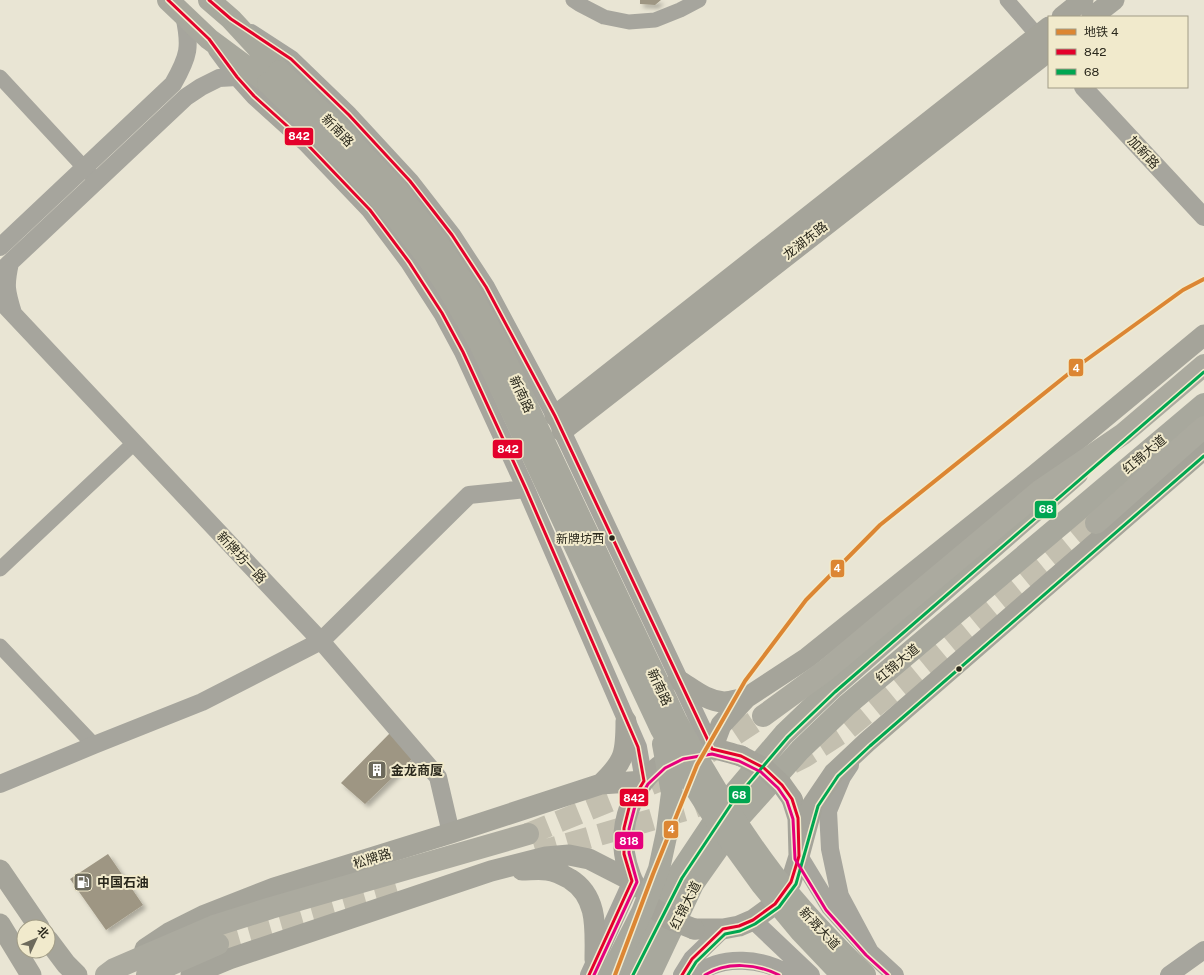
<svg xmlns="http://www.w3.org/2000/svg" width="1204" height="975" font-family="'Public Sans','Noto Sans SC',sans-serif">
	<defs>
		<filter id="shadow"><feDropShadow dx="3.5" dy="3.5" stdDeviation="2" flood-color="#0004"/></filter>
	</defs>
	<rect width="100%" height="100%" fill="#e9e5d4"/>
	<path fill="#9e9683" filter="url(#shadow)" d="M640,0h21l-6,5 -15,-1z
		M390,733l24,24 -49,47 -24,-21z
		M108,854l35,51 -37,25 -36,-51z"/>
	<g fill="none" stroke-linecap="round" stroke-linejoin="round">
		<path stroke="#c3bfaf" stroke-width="22" stroke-dasharray="22 11" stroke-linecap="butt" d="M792,763l12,-6 42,-27 250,-207
			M528,834l148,-60 87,-58
			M536,853l153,-44 34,-13
			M218,944l185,-53"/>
		<path stroke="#a6a59d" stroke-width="15" d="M573,0l6,4 25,13 25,5 26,-2 25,-10 19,-10
			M1007,0l31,36
			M0,77l92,99
			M0,569l134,-126
			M0,646l94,99"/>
		<path stroke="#a6a59d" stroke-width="18" d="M251,33l40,26 58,56 61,66 42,54 34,52 69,129 157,333
			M217,50l20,27 17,19 52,47 64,67 39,52 33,51 21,39 63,137 112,258 6,34
			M1083,87l121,130
			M0,247l173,-163c16,-28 18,-37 11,-69
			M10,263c-5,22 -4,28 3,50
			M0,272l186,-175 15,-10 18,-9 18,-1
			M0,300l321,341 117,136 13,56
			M850,765l-8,12 -14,34 2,38 10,47 30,56
			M0,784l94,-39 108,-43 119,-61 148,-146 57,-6
			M799,856l31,51 40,45 25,23
			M753,920l58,55
			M589,975l43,-94
			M682,975l10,-16 31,-30
			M696,975c26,-21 67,-17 94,0
			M1169,975l35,-25"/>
		<path stroke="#a5a49a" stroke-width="21" d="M1062,17l21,-17
			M1092,17l22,-17
			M555,416l494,-389
			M562,431l487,-380
			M678,680c15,9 28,21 46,22 7,0 15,-3 22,-4
			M712,749l9,-24 25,-27 61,-40 228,-183 169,-140
			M601,784c24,-23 25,-31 25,-63
			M799,856l14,-52 21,-31 33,-31 337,-293
			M0,870l39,57
			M522,870c8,0 17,-1 25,0 8,1 16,5 23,9 29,18 25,52 25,81
			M637,887c-6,-6 -7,-14 -10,-22 -12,-43 10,-95 54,-111 6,-2 24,-5 30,-5 10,0 21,5 30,7
			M0,924l31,51
			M694,929h29l16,-3 14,-6 22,-16 16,-22 8,-26 -1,-38 -6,-19
			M48,940l18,24 11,11
			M145,949l24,-16 36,-18 69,-27 177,-55 150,-49 43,-3
			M191,975l38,-16 262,-88 55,-14 23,-2 20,4 43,22"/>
		<path stroke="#a8a89d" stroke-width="22" d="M168,0l41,39 59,44
			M209,0l22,19 48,52
			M627,975l51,-100 50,-75 56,-66 48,-46 245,-214
			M650,975l43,-91 48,-68 59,-66 47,-45 357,-301"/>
		<path stroke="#abaa9f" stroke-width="22" d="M1096,523l108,-96
			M763,716l63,-46 215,-180 82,-56 81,-69
			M106,975l8,-6 100,-43 57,-18 257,-74
			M147,975l71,-31"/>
		<path stroke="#a5a49a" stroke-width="21" d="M741,756l23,12 18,17 10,14
			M651,906l18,13 25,10"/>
		<path stroke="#a8a89d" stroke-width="22" d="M279,71l58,56 59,63 43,55 33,51 25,46 179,378c29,53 60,106 97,154 28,36 59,69 92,101
			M268,83c55,54 110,108 156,170 22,29 39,61 57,93l180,383 31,54 31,48 39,54 39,47 41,43
			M610,975l32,-63 17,-43 8,-37 5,-39 -9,-49"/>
		<g stroke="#f1eacc" stroke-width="6">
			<path id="bus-1" d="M168,0l41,39 28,38 17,19 52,47 64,67 39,52 33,51 21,39 63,137 112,258 6,34 -14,23 -6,24v26l8,27 -43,94
				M209,0l22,19 60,40 58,56 61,66 42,54 34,52 69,129 157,333 29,7 23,12 18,17 10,14 6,19 1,38 -8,26 -16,22 -22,16 -14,6 -16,3 -31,30 -10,16"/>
		</g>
		<g stroke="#f1eacc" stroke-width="6">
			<path id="bus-2" d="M633,975l49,-97 50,-75 56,-66 47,-45 369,-320
				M688,975l8,-13 29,-28 15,-3 15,-7 24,-17 17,-23 22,-78 20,-30 32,-30 334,-290"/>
		</g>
		<g stroke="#f1eacc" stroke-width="6">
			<path id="bus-3" d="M594,975l43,-93 -8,-29v-24l6,-23 13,-22 17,-16 18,-9 29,-5 27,7 22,11 17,16 9,13 6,18 2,40 31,51 40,45 22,20
				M705,975c22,-14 52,-11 74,0"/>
		</g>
		<use href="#bus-1" stroke="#e4002b" stroke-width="3"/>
		<use href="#bus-2" stroke="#00a651" stroke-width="3"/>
		<use href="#bus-3" stroke="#e5007d" stroke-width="3"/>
		<g stroke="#f1eacc" stroke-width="7">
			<path id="metro-1" d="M615,975l38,-101 44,-109 48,-84 61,-81 74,-75 202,-162 101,-73 21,-11"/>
		</g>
		<use href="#metro-1" stroke="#dc8633" stroke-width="4"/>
	</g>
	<defs>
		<g id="building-square" transform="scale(1)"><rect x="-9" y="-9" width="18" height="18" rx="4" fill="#6d6a5c" stroke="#f1eacc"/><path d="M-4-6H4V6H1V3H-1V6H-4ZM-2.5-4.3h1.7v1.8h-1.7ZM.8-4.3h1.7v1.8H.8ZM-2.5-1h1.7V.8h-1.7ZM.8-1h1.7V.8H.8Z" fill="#fff"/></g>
		<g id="fuel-square" transform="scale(1)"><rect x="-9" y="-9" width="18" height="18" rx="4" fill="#6d6a5c" stroke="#f1eacc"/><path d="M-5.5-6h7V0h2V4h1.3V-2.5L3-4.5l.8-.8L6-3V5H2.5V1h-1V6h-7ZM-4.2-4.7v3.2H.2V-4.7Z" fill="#fff"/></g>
	</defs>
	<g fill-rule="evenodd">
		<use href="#building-square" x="377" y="770"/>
		<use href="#fuel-square" x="83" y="882"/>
	</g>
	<g fill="#2a281c" stroke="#f1eacc" stroke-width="1.5">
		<circle cx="612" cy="538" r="3.5"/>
		<circle cx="959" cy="669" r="3.5"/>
	</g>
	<g text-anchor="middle" stroke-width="4" stroke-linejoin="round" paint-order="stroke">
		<g font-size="12" fill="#2a281c" stroke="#f1eacc" text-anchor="end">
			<text x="604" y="543">新牌坊西</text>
		</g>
		<g font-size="13" fill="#2a281c" stroke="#f1eacc">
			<text transform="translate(338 130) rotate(46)" y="5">新南路</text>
			<text transform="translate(1144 152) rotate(47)" y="5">加新路</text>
			<text transform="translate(805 240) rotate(-38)" y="5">龙湖东路</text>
			<text transform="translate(522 394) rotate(65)" y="5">新南路</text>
			<text transform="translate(1144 454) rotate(-40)" y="5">红锦大道</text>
			<text transform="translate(242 557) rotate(47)" y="5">新牌坊一路</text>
			<text transform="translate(897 663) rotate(-40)" y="5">红锦大道</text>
			<text transform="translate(660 687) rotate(65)" y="5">新南路</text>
			<text transform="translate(372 858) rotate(-17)" y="5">松牌路</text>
			<text transform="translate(685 905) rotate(-63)" y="5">红锦大道</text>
			<text transform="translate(820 928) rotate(47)" y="5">新溉大道</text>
		</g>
		<g font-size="13" font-weight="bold" fill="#2a281c" stroke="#f1eacc" text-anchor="start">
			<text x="391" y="775">金龙商厦</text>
			<text x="97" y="887">中国石油</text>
		</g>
	</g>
	<g stroke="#f1eacc" stroke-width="1.5">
		<rect x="284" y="127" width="30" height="19" rx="4" fill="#e4002b"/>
		<rect x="1068" y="358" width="16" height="19" rx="4" fill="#dc8633"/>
		<rect x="492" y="439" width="31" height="20" rx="4" fill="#e4002b"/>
		<rect x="1034" y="500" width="23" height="19" rx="4" fill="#00a651"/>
		<rect x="830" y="559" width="15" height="19" rx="4" fill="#dc8633"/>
		<rect x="728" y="785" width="23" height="19" rx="4" fill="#00a651"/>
		<rect x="619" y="788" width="30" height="19" rx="4" fill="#e4002b"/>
		<rect x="663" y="820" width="16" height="19" rx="4" fill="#dc8633"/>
		<rect x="614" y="831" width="30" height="19" rx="4" fill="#e5007d"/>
	</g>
	<g font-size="11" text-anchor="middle" font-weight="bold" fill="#fff">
		<text x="299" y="140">842</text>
		<text x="1076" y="372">4</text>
		<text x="508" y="453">842</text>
		<text x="1046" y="513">68</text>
		<text x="837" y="572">4</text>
		<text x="739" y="799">68</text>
		<text x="634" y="802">842</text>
		<text x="671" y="833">4</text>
		<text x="629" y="845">818</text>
	</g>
	<rect x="1048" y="16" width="140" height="72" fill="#f1eacc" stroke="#a19c86"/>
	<rect x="1056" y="29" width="20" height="6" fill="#dc8633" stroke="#a19c86"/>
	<text x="1084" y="36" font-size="12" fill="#2a281c">地铁 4</text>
	<rect x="1056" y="49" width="20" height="6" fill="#e4002b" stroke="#a19c86"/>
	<text x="1084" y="56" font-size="12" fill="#2a281c">842</text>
	<rect x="1056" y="69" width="20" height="6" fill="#00a651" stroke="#a19c86"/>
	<text x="1084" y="76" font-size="12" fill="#2a281c">68</text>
	<g transform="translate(36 939) rotate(46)"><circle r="19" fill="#f1eacc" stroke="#a19c86"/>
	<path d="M0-3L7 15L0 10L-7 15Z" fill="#6d6a5c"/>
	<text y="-6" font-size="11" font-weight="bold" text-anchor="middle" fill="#2a281c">北</text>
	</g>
</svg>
